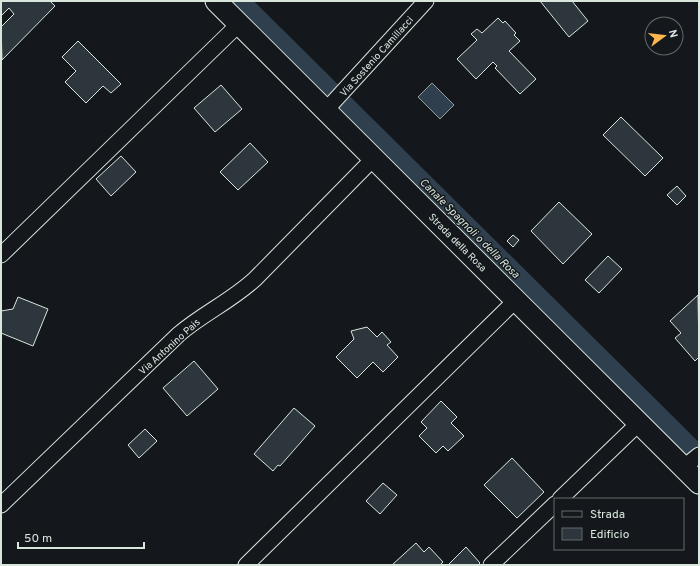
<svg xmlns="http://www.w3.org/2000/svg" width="700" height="566" font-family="Overpass,sans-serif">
	<rect width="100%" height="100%" fill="#14181c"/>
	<path fill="#2f3f4d" stroke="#939e99" d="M432,83l22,22 -14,14 -22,-22z"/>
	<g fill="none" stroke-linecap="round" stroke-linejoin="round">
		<path stroke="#2f3f4d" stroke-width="18" d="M241,1l458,454"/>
	</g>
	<path fill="#2c363c" stroke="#d8e6dc" d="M1,1h49l5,5 -53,54 -1,-33 13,-13 -5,-6 -8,8z
		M540,1h32l16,20 -19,16z
		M498,18l5,5 2,-2 11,12 -2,2 6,6 -11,10 27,28 -16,15 -25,-26 2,-2 -4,-4 -17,17 -19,-20 20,-19 -6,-6 6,-5 5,4z
		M78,41l43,43 -10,9 -8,-7 -17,17 -21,-21 11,-11 -14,-14z
		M221,85l21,24 -27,23 -21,-24z
		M621,117l42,41 -18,18 -42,-41z
		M250,143l18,19 -30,28 -18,-18z
		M121,156l15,16 -25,24 -15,-17z
		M677,186l9,10 -9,9 -10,-10z
		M559,202l33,32 -29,30 -32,-33z
		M513,235l6,5 -6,7 -6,-6z
		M608,256l14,13 -23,24 -14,-13z
		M698,295l1,62 -4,4 -20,-23 6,-5 -11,-12z
		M18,297l30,12 -15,37 -32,-13v-22l12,-2z
		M367,327l10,10 5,-5 9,10 -4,3 11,12 -15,15 -10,-10 -16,16 -21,-21 18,-18 -3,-8z
		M194,361l24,28 -31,27 -24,-28z
		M441,401l16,16 -6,6 13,13 -16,15 -5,-5 -7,7 -17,-17 8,-8 -6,-6z
		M294,408l21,18 -35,40 -2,-1 -5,6 -19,-17z
		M145,429l12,12 -18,17 -11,-13z
		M512,458l32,34 -27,26 -33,-33z
		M383,483l14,12 -17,19 -14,-13z
		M416,543l8,9 5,-5 14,15 -3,3h-48z
		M466,547l14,16 -2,2h-30z"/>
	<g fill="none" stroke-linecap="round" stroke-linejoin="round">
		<g stroke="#d8e6dc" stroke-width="17">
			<path id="street" d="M326,110l100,-109
				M1,255l238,-231
				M684,467l15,-12
				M560,499l79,-76
				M1,505l178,-171c25,-21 52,-33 76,-55l119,-121
				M246,565l270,-265
				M491,565l64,-61"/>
		</g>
		<g stroke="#d8e6dc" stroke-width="23">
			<path id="secondary" d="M216,1l483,482"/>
		</g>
		<use href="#street" stroke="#14181c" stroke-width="15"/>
		<use href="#secondary" stroke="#14181c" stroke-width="21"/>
	</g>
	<g text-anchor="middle" stroke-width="3" stroke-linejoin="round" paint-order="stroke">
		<g font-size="10" fill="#d8e6dc" stroke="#14181c">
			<text transform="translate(376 56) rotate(-48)" y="4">Via Sostenio Camillacci</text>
			<text transform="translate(458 242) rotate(45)" y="4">Strada della Rosa</text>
			<text transform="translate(169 346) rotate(-42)" y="4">Via Antonino Pais</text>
		</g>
		<g font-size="11" font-style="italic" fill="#d8e6dc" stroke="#14181c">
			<text transform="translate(470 228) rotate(45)" y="4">Canale Spagnoli o della Rosa</text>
		</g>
	</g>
	<rect width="700" height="566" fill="none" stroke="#d8e6dc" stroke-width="4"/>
	<rect x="554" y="498" width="130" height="52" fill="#14181c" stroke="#626a69"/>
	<rect x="562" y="511" width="20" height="6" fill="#14181c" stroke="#626a69"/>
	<text x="590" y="518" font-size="12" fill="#d8e6dc">Strada</text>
	<rect x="562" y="528" width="20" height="12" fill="#2c363c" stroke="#626a69"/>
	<text x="590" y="538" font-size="12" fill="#d8e6dc">Edificio</text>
	<g transform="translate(664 36) rotate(75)"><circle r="19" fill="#14181c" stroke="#626a69"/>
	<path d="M0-3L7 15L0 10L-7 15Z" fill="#ffb74d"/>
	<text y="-6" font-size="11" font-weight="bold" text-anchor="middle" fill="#d8e6dc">N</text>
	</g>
	<path d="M18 542v6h126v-6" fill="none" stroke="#d8e6dc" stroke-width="2"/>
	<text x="24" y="542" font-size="12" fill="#d8e6dc" stroke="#14181c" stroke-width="3" paint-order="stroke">50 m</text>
</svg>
